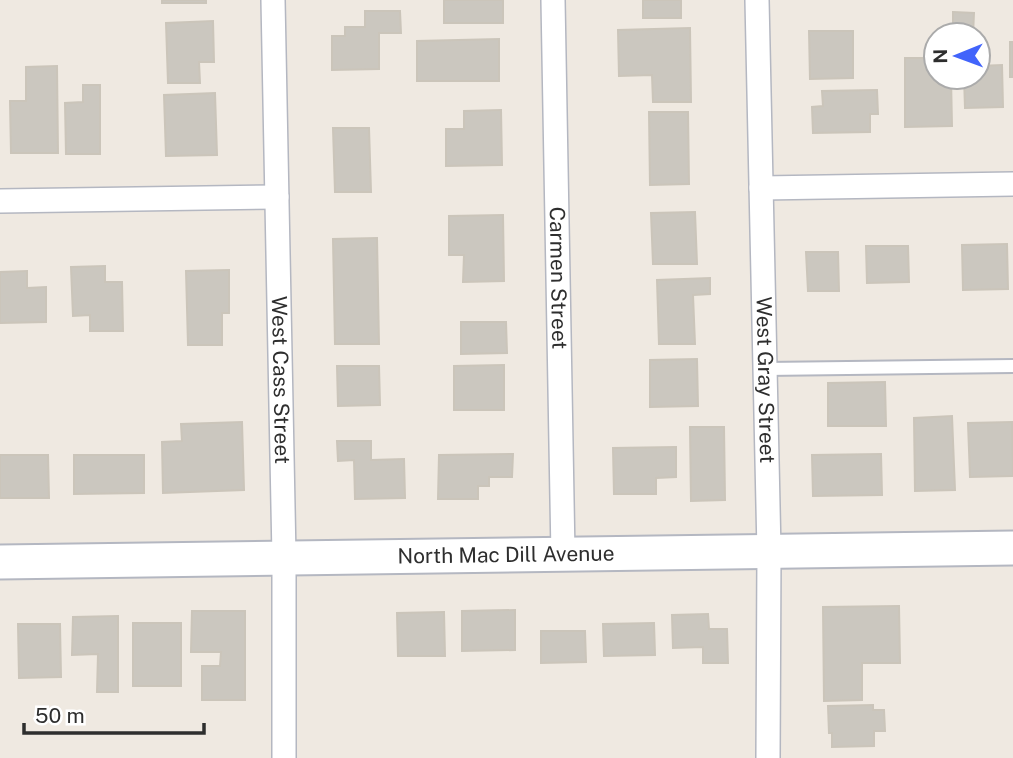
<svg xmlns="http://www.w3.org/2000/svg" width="1013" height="758" font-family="'Public Sans',sans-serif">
	<rect width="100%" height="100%" fill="#efe9e1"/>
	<path fill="#cbc7bf" stroke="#cbc5ba" stroke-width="2" d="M162,0h44v3h-44z
		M444,0h59v23h-59z
		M643,0h38v18h-38z
		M365,11h35l1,22h-22v36l-47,1v-34h13v-9h20z
		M953,12l21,1 -1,22h-20z
		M213,21l1,41h-15l1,21h-32l-2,-60z
		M690,28l1,74h-38l-1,-27 -33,1 -1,-46z
		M809,31h44v47l-43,1z
		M499,39v42h-82v-40z
		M1010,42h3v35h-3z
		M905,58h31v19h15l1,49 -47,1z
		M1002,65l1,42 -38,1 -1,-31h14v-11z
		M57,66l1,87h-47l-1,-52h16v-34z
		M83,85h17v69h-34l-1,-51 18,-1z
		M877,90l1,24h-8v18l-57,1 -1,-26 11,-1 -1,-15z
		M215,93l2,62 -51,1 -2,-61z
		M501,110l1,55 -56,1v-37h18v-18z
		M649,112h39l1,72 -39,1z
		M333,128h36l2,64h-36z
		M695,212l2,52h-44l-2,-51z
		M503,215l1,66 -41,1 1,-27h-15v-39z
		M377,238l2,106h-44l-2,-105z
		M1007,244l1,45 -45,1 -1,-45z
		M866,246h42l1,36 -42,1z
		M806,252h32l1,39h-31z
		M105,266v16h17l1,49h-33v-16l-17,1 -2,-49z
		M229,270v43h-7v32h-34l-2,-74z
		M27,271v17l19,-1v35l-46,1v-51z
		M710,278v16l-17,1 2,49h-36l-2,-64z
		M461,322h45l1,31 -46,1z
		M697,359l1,47 -48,1v-47z
		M504,365v45h-50v-44z
		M337,366h42l1,39 -42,1z
		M885,382l1,44h-58v-43z
		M952,416l3,74 -40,1 -1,-73z
		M242,422l2,68 -81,3 -1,-51 20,-1 -1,-17z
		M1012,422l1,54 -43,1 -2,-54z
		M690,427h34l1,73 -34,1z
		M337,441h34v19l33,-1 1,39 -50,1 -1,-39 -16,1z
		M676,447v30l-20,1v16h-42l-1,-46z
		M513,454l-1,23h-23v9h-11v13h-40l1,-44z
		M881,454l1,41 -69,1 -1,-41z
		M0,455h48l1,43h-49z
		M74,455h70v38l-70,1z
		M899,606l1,57h-38v37l-38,1 -1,-94z
		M515,610v40l-53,1v-40z
		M192,611h53v89h-43v-34h18l1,-14h-30z
		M444,612l1,44h-47l-1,-43z
		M708,614l1,15h18l1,34h-25v-16l-30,1 -1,-33z
		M118,616v76h-21l1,-38 -26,1 1,-38z
		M133,623h48v63h-48z
		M654,623l1,32 -51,1 -1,-32z
		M18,624h42l1,53 -42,1z
		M541,631h44l1,31 -45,1z
		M873,705v5h11l1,21h-11v15l-42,1v-14h-3l-1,-27z"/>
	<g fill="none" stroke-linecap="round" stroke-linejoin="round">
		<g stroke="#b4b7c1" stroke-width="16">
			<path id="lane" d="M765,369l248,-3"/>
		</g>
		<g stroke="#b4b7c1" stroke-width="26">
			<g id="street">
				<path id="s1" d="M273,0l11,557v201"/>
				<path id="s2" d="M553,0l10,555"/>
				<path id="s3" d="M757,0l12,552 -1,206"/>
				<path d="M761,188l252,-4"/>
				<path d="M0,201l277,-4"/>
			</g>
		</g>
		<g stroke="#b4b7c1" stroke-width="37">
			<g id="secondary">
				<path id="s4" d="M0,562l1013,-14"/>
			</g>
		</g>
		<use href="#lane" stroke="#fff" stroke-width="12"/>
		<use href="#street" stroke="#fff" stroke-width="23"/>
		<use href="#secondary" stroke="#fff" stroke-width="33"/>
	</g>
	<g text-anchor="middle" stroke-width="5" stroke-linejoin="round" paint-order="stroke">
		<g font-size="21" fill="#2e2e2e" stroke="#fff">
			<text dy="7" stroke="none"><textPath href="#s2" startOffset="278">Carmen Street</textPath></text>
			<text dy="7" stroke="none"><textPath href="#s1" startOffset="380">West Cass Street</textPath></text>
			<text dy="7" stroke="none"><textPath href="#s3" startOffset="380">West Gray Street</textPath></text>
			<text dy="7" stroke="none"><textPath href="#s4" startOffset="506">North Mac Dill Avenue</textPath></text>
		</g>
	</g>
	<g transform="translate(957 56) rotate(269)"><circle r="33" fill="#ffffff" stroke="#ababab" stroke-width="2"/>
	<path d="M0-5L12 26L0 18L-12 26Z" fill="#4264fb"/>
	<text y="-10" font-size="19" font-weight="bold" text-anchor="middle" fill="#2e2e2e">N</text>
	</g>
	<path d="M24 723v10h180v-10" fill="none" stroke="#2e2e2e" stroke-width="3.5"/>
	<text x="35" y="723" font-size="21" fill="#2e2e2e" stroke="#ffffff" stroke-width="5" paint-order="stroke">50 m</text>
</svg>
